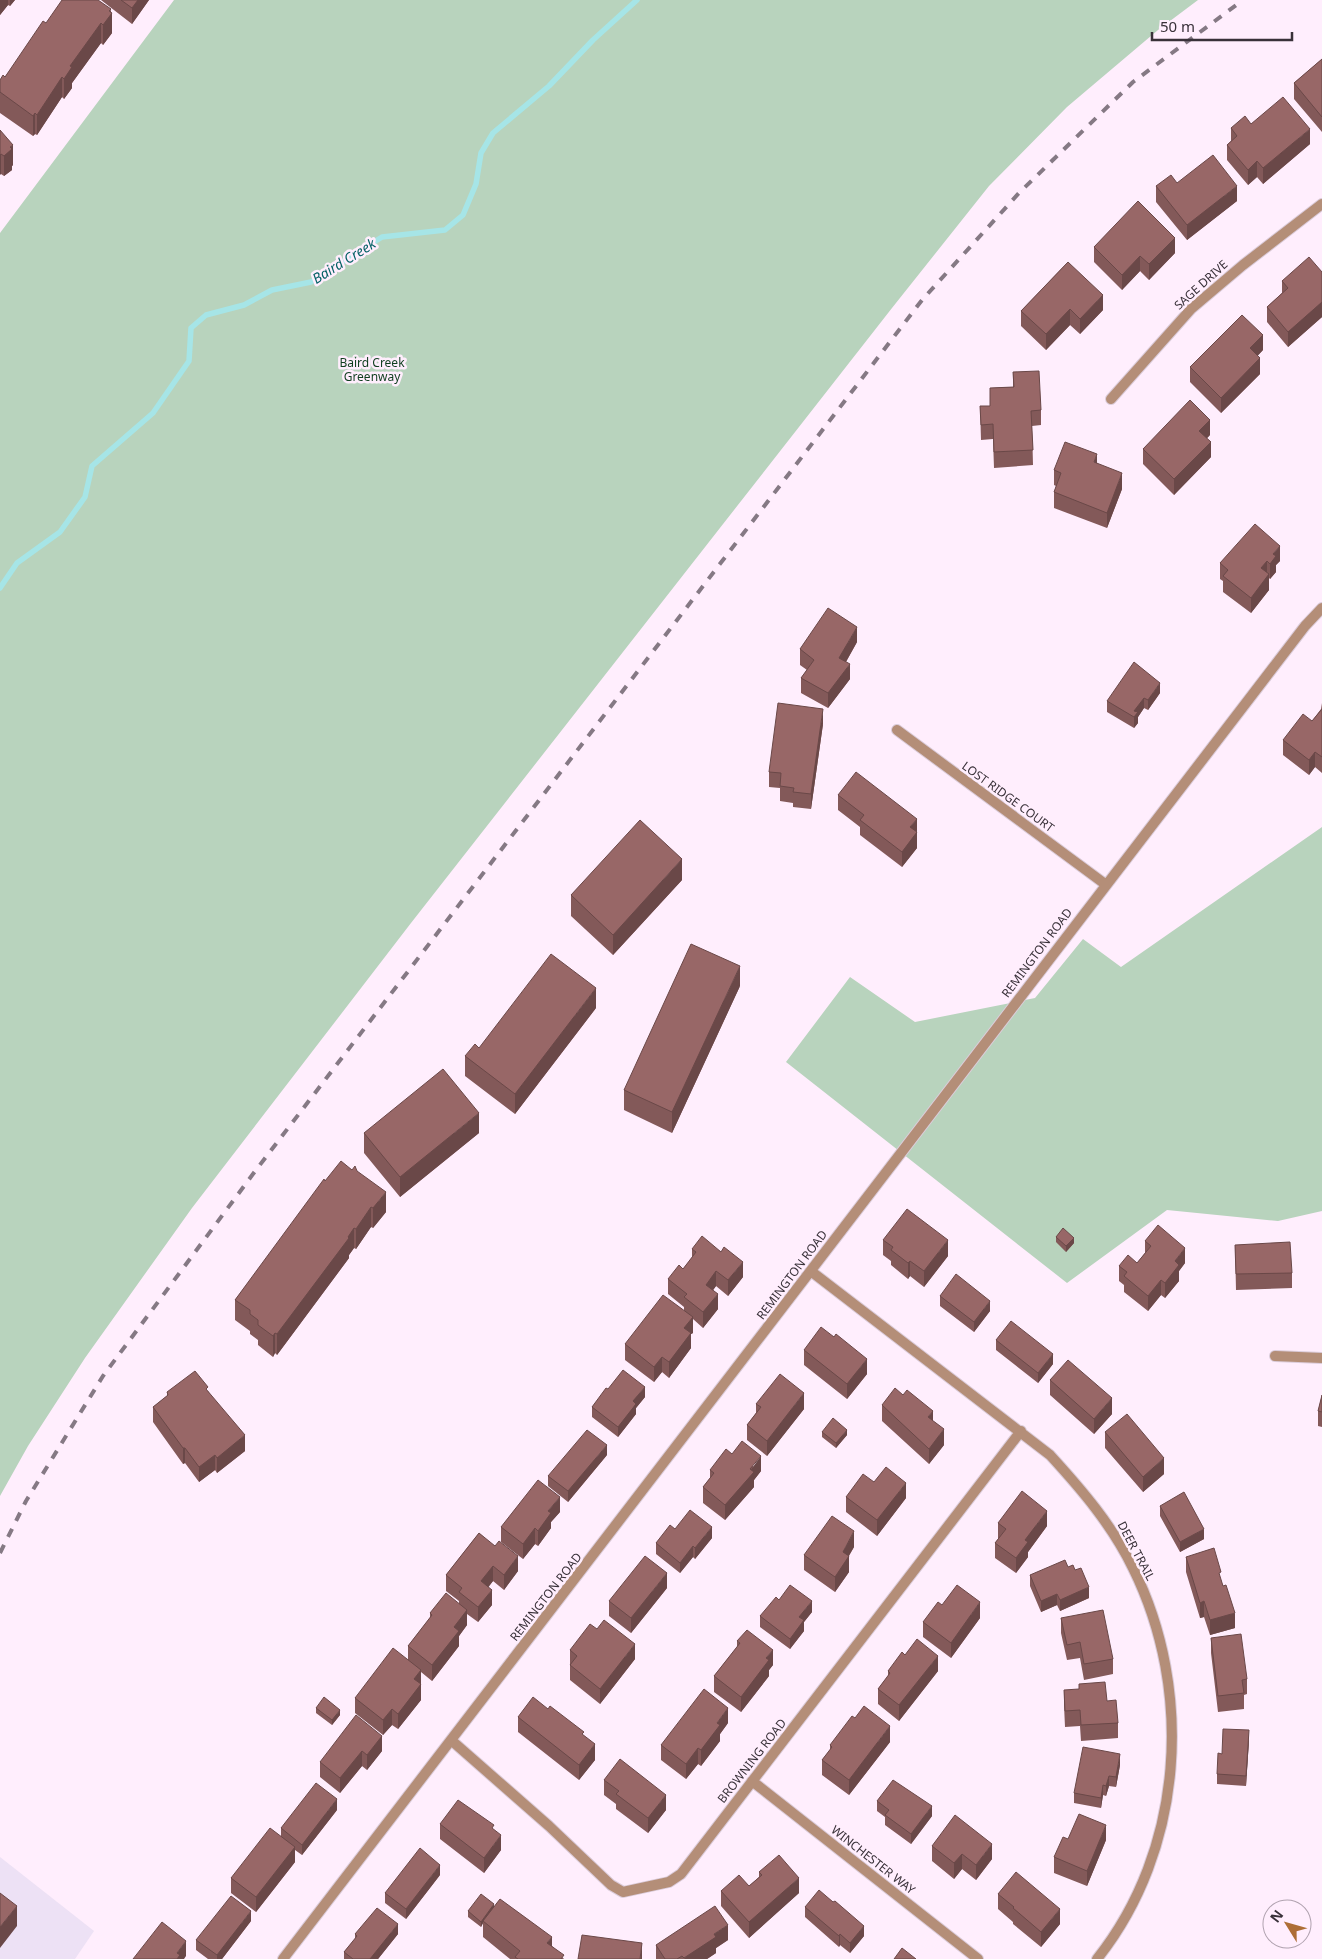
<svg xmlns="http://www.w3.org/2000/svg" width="1322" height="1959" font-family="'Noto Sans',sans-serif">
	<rect width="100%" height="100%" fill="#ffeefd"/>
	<path fill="#ede1f5" d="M0,1857l94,74 -19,28h-75z"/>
	<path fill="#b8d3bd" d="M174,0h1024l-40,30 -91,77 -78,79 -97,122 -481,615 -219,285 -107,150 -57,88 -28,50v-1263z
		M1322,827v384l-44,10 -111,-11 -100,73 -281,-221 64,-85 65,45 120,-24 48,-59 38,28z"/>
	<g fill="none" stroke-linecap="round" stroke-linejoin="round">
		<path stroke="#a6e5e7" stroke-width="5.5" d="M0,588l17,-25 43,-31 25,-35 7,-31 61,-53 36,-52 2,-33 15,-13 38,-10 28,-15 39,-8 71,-45 63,-7 18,-15 13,-31 5,-31 12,-20 56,-47 44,-46 44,-40"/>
		<g stroke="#dbccda" stroke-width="12">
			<path id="minor" d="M1111,399l80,-90 52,-44 79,-61
				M897,730l208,154
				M812,1272l238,183c32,35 62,70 83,113 61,123 51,282 -36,391
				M1275,1356l47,2
				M451,1740l98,86 62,59 12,7 46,-10 12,-8 340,-443
				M752,1781l226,178
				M283,1959l1022,-1333 17,-18"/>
		</g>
		<use href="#minor" stroke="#b48e78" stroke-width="10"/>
		<path stroke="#857984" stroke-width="4" stroke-dasharray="9 9" stroke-linecap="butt" d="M0,1553l26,-52 77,-125 153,-206 666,-870 97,-107 114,-111 110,-82"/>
	</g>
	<path fill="#835959" d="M0,0h15l-5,6 -2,-1 -8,10z
		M101,0h48l-17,24z
		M111,13l1,20 -9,12 -2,-2 -29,40v5l-8,11 -2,-2 -25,38 -2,-1 -2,2 -33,-23v-33l5,-3 41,-54z
		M1322,59v73l-28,-33v-16z
		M1251,124l59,20 -47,40 -6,-7 -9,8 -21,-25v-15l4,-4v-13z
		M0,130l13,35 -1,1v4l-8,6 -3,-2z
		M1177,183l60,18 -50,39 -31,-38v-16z
		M1094,247l81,6 -26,27 -9,-9 -18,19 -28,-28z
		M1068,262l35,48 -23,24 -10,-9 -24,25 -25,-24v-15z
		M1322,272v45l-34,30 -21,-25v-15l15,-14v-12z
		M1263,350l-6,6 3,18 -39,39 -31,-31v-15z
		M1013,372l28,38v15l-9,1 1,39 -39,3 -1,-29 -12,1 -1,-34h10v-18l23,-1z
		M1210,435l-3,3 4,19 -37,38 -31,-31v-15z
		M1097,463l25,26 -15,39 -53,-20v-16l2,-6 -2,-1v-15z
		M1280,561l-4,4v7l-6,7 -1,-1v12l-18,23 -28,-21v-11l-3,-2v-16z
		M857,642l-11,20 4,17 -22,29 -27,-15v-15l6,-8 -7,-5v-16z
		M1160,693l-12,17 -4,-2 -6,9v6l-4,5 -27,-16v-11z
		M1322,703v70l-7,-6 -6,8 -26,-20v-15l29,-19 9,-12z
		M823,724l-12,85 -18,-2v-4l-13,-2v-13l-11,-1v-15z
		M838,795l79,37v16l-15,19 -42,-32v-8l-22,-17z
		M682,880l-69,75 -42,-39v-21z
		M740,986l-68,147 -48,-23v-20z
		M596,1008l-81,106 -50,-38v-20z
		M364,1133h115l-79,64 -36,-44z
		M357,1171l29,41 -13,16 -2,-1 -15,22 -2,-1 -5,7v3l-72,97 -2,-2 -2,4 -15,-12v-5l-8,-6v-3l-15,-11v-20l90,-119z
		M1056,1237l18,6 -8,9 -10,-10z
		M883,1240l65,16 -24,31 -14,-11 -2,3 -17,-14v-4l-8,-6z
		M1145,1241l40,22 -6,8v10l-14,17 -4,-3 -13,16 -24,-19v-7l-5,-4v-15l18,-3 8,-10z
		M1235,1245l57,28v15l-56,2z
		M692,1249l51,28 -15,19 -12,-10 -3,4 5,19 -15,19 -10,-9v14l-2,1v14l-22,30 -7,-6 -8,10 -29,-22v-16l59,-33v-4l-16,-13v-15l15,-10 9,-11z
		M940,1296l50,15 -16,21 -34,-26z
		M996,1340l57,24 -15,19 -42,-33z
		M804,1350l63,24 -20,25 -43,-34z
		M1050,1380l62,34 -18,20 -44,-39z
		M608,1389l37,8 -9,11v6l-18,23 -26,-20v-10z
		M208,1391l37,60 -28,22 -2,-3 -16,12 -14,-19 -2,1 -30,-42v-15l14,-11v-4z
		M1322,1395v32l-4,-1v-15z
		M756,1404l48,5 -37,47 -20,-16v-15l9,-12z
		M882,1405l51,16 11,24 -15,19 -47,-43z
		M822,1432l25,3 -11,13 -14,-11z
		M1105,1432l59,42 -21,18 -38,-44z
		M732,1454l29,17 -7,9v7l-29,33 -22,-17v-16l7,-9v-8z
		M607,1455l-39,47 -20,-16v-10z
		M874,1482l32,16 -29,38 -31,-24v-15z
		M1160,1506l44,33 -24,13 -20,-36z
		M560,1512l-9,10v6l-13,18 -3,-2 -12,15 -22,-17v-15z
		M998,1523l49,3 -19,26v5l-12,16 -21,-15v-15l3,-4z
		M675,1529l37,9 -17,21 -2,-2 -13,16 -24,-19v-11z
		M479,1533l39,38 -14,19 -11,-9 -5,6 4,18 -14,17 -11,-8v11l-8,11v10l-27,35 -11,-9v28l-23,29 -6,-4 -9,10 -28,-22v-15l53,-38v-14l22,-28v-5l29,-9v-3l-13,-10v-16z
		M854,1547l-5,9v16l-14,20 -31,-22v-15z
		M1186,1557l35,23 14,48 -25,7 -6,-18 -4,1 -14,-46z
		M1075,1570l14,28 -29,13 -3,-6 -16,7 -11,-26v-11z
		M667,1588l-36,45 -22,-17v-15z
		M779,1600l33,12 -8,10v9l-14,18 -30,-22v-11z
		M942,1605l38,13 -29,40 -28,-21v-15z
		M1061,1618l52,41v15l-29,6 -4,-22 -13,2 -6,-27z
		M1211,1638l36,41v15l-3,1v14l-26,3 -7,-59z
		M737,1641l36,24 -4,5v6l-28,36 -27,-20v-16l23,-29z
		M570,1650l65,9 -35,45 -30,-24z
		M905,1655l33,16 -39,50 -21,-17v-15l10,-13v-5z
		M1064,1690l43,11 11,22v15l-37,3 -1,-15 -15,1 -1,-22z
		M316,1708l24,7 -8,10 -16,-12z
		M518,1717l66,19 11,24 -16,20 -61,-48z
		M728,1723l-8,11v7l-19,25 -3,-2 -12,15 -25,-19v-15z
		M382,1736v15l-15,19 -5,-4 -22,27 -20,-16v-15z
		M1249,1740l-3,46 -29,-2v-10l5,-20z
		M890,1742l-41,53 -27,-20v-15l8,-10v-5z
		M1120,1765l-4,22 -7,-1 -3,10 -3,-1 -2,13 -27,-5v-10z
		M604,1780l62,30 -18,23 -32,-24v-5l-12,-9z
		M877,1801l55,15 -21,28 -26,-19v-8l-8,-6z
		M337,1810l-35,45 -7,-5v12l-39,50 -25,-19v-15l50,-42v-8z
		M440,1824l61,26 -17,23 -44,-34z
		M1068,1839l38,1 -19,46 -33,-13v-16z
		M932,1846l60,13 -16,21 -14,-11 -8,10 -22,-18z
		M759,1872l40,21 -50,45 -28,-32v-15l28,-5 10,-9z
		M440,1875l-34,44 -21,-16v-10z
		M998,1894l62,30 -19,23 -28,-23v-2l-15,-13z
		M494,1906l58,40 12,13h-54l-27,-22v-14l-2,4 -13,-10v-6z
		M805,1907l59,29 -14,17 -10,-8 -1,2 -34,-30z
		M251,1921l-29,38h-14l-12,-9v-10z
		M355,1934h43l-20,25h-34v-7l11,-13z
		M728,1940l-12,8v5l-9,6h-51v-14z"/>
	<path fill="#6a4848" d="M0,0h8v5l-8,10z
		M10,0h5l-5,6z
		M138,0h11l-17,24v-16z
		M111,9v5l1,-1v20l-9,12v-20z
		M101,23v20l-29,40v5l-8,11v-20l6,-13z
		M62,77v20l-25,38v-20z
		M35,113v21l-2,2v-20z
		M1310,129v15l-47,40v-16z
		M13,145v20l-1,1v4l-8,6v-20l6,-9z
		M1,154v20l-1,1v-20z
		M1257,161v16l-9,8v-15z
		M1237,186v15l-50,39v-15z
		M1175,238v15l-26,27v-16z
		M1140,256v15l-18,19v-15z
		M1322,289v28l-34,30v-15z
		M1103,295v15l-23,24v-15z
		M1070,309v16l-24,25v-16z
		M1263,335v15l-13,14v-16z
		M1260,358v16l-39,39v-15z
		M1210,420v15l-11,11v-15z
		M1211,442v15l-37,38v-16z
		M1097,454v16l-3,-8z
		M1122,473v16l-15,39v-15z
		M1280,546v15l-4,4v7l-6,7v-15l3,-10z
		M1267,561v15l-6,-8z
		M1269,574v16l-18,23v-15z
		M857,627v15l-18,32v-16z
		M850,664v15l-22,29v-15z
		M1160,683v10l-12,17v-10z
		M1144,698v10l-6,9v6l-4,5v-17z
		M823,709v15l-12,85v-15z
		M1315,752v15l-6,8v-15z
		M917,819v29l-15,19v-15l8,-25z
		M682,859v21l-69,75v-20z
		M740,966v20l-68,147v-21z
		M596,988v20l-81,106v-20z
		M479,1113v20l-79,64v-20z
		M386,1192v20l-13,16v-20z
		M371,1207v20l-15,22v-20z
		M354,1228v20l-5,7v3l-72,97v-21z
		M1074,1238v5l-8,9v-6z
		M948,1240v16l-24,31v-16z
		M1185,1248v15l-6,8v10l-14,17v-15l10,-22z
		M910,1261v15l-2,3v-16z
		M743,1262v15l-15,19v-16z
		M716,1271v15l-10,14v-15z
		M1161,1280v15l-13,16v-15z
		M718,1294v15l-15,19v-16z
		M990,1301v10l-16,21v-10z
		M693,1317v16l-2,1v14l-22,30v-16l15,-34z
		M275,1333v20l-2,4v-21z
		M1053,1354v10l-15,19v-10z
		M662,1357v15l-8,10v-15z
		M867,1359v15l-20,25v-15z
		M645,1387v10l-9,11v6l-18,23v-10l15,-26z
		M804,1393v16l-37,47v-15z
		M1112,1398v16l-18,20v-15z
		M933,1411v15l-5,-9z
		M944,1429v16l-15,19v-15z
		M847,1430v5l-11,13v-5z
		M245,1435v16l-28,22v-15z
		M607,1445v10l-39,47v-11z
		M183,1448h2v15l-2,1z
		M215,1455v15l-16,12v-15z
		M761,1456v15l-7,9v7l-29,33v-15z
		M1164,1458v16l-21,18v-15z
		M906,1483v15l-29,38v-16z
		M560,1497v15l-9,10v6l-13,18v-15l10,-20z
		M1047,1511v15l-19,26v5l-12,16v-15l9,-18z
		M712,1527v11l-17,21v-11z
		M535,1528v16l-12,15v-15z
		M1204,1529v10l-24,13v-10z
		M854,1531v16l-8,13 3,-4v16l-14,20v-15l8,-25z
		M693,1546v11l-13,16v-10z
		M518,1556v15l-14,19v-15z
		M493,1566v15l-12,16v-16z
		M667,1573v15l-36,45v-15z
		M1089,1587v11l-29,13v-11z
		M492,1590v15l-14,17v-15z
		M1057,1594v11l-16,7v-11z
		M812,1601v11l-8,10v9l-14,18v-10l9,-22z
		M1204,1601v16l-4,1v-15z
		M980,1602v16l-29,40v-15z
		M467,1610v15l-8,11v10l-27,35v-16l22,-38z
		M1235,1613v15l-25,7v-15z
		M635,1644v15l-35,45v-15z
		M773,1650v15l-4,5v6l-28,36v-15l25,-39z
		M938,1656v15l-39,50v-16z
		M421,1670v30l-23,29v-15l16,-35z
		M728,1708v15l-8,11v7l-19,25v-16l16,-27z
		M392,1709v16l-9,10v-15z
		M340,1710v5l-8,10v-5z
		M890,1726v16l-41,53v-15z
		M1249,1730v10l-3,46v-10z
		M382,1736v15l-15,19v-15z
		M595,1744v16l-16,20v-15z
		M698,1748v16l-12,15v-15z
		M362,1751v15l-22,27v-15z
		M1120,1754v11l-4,22v-10z
		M1109,1776v10l-3,10v-10z
		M1103,1785v10l-2,13v-10z
		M666,1795v15l-18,23v-15z
		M337,1799v11l-35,45v-10z
		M932,1806v10l-21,28v-10z
		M1106,1825v15l-19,46v-15z
		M501,1835v15l-17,23v-15z
		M992,1844v15l-16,21v-15z
		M295,1847v15l-39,50v-15z
		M962,1854v15l-8,10v-16z
		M440,1865v10l-34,44v-10z
		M799,1878v15l-50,45v-16z
		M494,1904v5l-11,12v2l-2,4v-5z
		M17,1906v20l-17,22v-21z
		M1060,1909v15l-19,23v-15z
		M251,1911v10l-29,38h-5v-4z
		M398,1924v10l-20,25h-8z
		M728,1925v15l-12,8v5l-9,6h-23l30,-25z
		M864,1926v10l-14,17v-10z
		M840,1934v11l-1,2v-11z
		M552,1937v15l-5,-9z
		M186,1941v15l-2,3h-7v-6z
		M642,1943v16h-2z"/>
	<path fill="#986767" stroke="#6a4848" d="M62,0h36l13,9 -2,2 3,2 -9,12 -2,-2 -31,43 2,1 -8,12 -2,-2 -25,38 -2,-2 -2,3 -33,-24v-12l3,-5 2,2 38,-56 3,2z
		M121,0h17l-6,8z
		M1322,59v58l-28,-34z
		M1283,97l27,32 -47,39 -6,-7 -9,9 -21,-25 10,-9 -6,-8 14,-12 6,8z
		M0,130l13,15 -3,2 2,2 -8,7 -3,-2 -1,1z
		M1213,155l24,31 -50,39 -31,-39 15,-11 6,8z
		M1138,201l37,37 -26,26 -9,-8 -18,19 -28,-28z
		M1309,257l13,15v30l-34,30 -21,-25 21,-19 -6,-7z
		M1068,262l35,33 -23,24 -10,-10 -24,25 -25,-23z
		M1242,315l21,20 -13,13 10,10 -39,40 -31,-31z
		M1039,371l2,39 -10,1 2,39 -39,2 -1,-28 -12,1 -1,-19h10v-18l24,-1 -1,-15z
		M1190,400l20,20 -11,11 12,11 -37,37 -31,-30z
		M1065,442l32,12 -3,8 28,11 -15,40 -53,-21 7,-19 -7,-3z
		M1255,524l25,22 -7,8 3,2 -6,8 -3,-3 -6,7 8,6 -18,24 -28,-22 5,-6 -8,-7z
		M828,608l29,19 -18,31 11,6 -22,29 -27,-15 13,-18 -14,-11z
		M1134,662l26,21 -12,17 -4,-2 -10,13 4,1 -4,5 -27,-16z
		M778,703l45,6 -12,85 -18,-2 1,-4 -14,-2 1,-13 -12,-1z
		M1322,709v48l-7,-5 -6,8 -26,-20 20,-26 9,7z
		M856,772l61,47 -7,8 7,5 -15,20 -42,-32 4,-5 -26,-20z
		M640,820l42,39 -69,76 -42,-40z
		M691,944l49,22 -68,146 -48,-22z
		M551,954l45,34 -81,106 -50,-38 10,-12 4,4z
		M443,1069l36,44 -79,64 -36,-44z
		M341,1161l11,9 3,-4 2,5 29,21 -13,16 -2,-1 -15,22 -2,-1 -6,9 1,1 -72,96 -2,-1 -2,3 -15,-11v-5l-8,-6v-4l-15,-10 89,-121 1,2z
		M907,1209l41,31 -24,31 -14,-10 -2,2 -17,-13 2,-3 -10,-7z
		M1158,1225l27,23 -10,13 4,4 -14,18 -4,-3 -13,16 -24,-20 3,-4 -8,-6 9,-11 9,8 14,-17 -6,-5z
		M1063,1228l11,10 -8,8 -10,-9z
		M702,1236l19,16 3,-5 19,15 -15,18 -12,-9 -10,14 12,9 -15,18 -19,-15 3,-3 -19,-15 11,-14 4,4 13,-17 -4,-3z
		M1290,1242l2,31 -56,1 -1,-29z
		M956,1274l34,27 -16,21 -34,-26z
		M663,1295l30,22 -9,11 7,5 -22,29 -7,-5 -8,10 -29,-23z
		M1011,1321l42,33 -15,19 -42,-33z
		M821,1327l13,10 2,-3 31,25 -20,25 -43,-34z
		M1068,1360l44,38 -18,21 -44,-39z
		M623,1370l22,17 -12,14 3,3 -18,23 -26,-20 14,-19 2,1z
		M195,1371l13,16 -2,2 39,46 -28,23 -2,-3 -16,12 -14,-19h-2l-30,-41 15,-12 -1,-3z
		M780,1374l24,19 -37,48 -20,-16 14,-18 -5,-3z
		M895,1388l8,7 4,-5 26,21 -5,6 16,12 -15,20 -47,-44z
		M1322,1395v17l-4,-1z
		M1127,1414l37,44 -21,19 -38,-45z
		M833,1418l14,12 -11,13 -14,-11z
		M587,1430l20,15 -39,46 -20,-15z
		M742,1441l19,15 -11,13 4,3 -29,33 -22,-18 11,-14 -4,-3 16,-21 6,5z
		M886,1467l20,16 -29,37 -31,-23 17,-23 11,8z
		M538,1480l22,17 -12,14 3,2 -13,18 -3,-3 -12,16 -22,-17z
		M1022,1491l25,20 -22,29 3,2 -12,16 -21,-15 11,-14 -8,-6z
		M1184,1492l20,37 -24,13 -20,-36z
		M690,1510l22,17 -17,21 -2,-2 -13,17 -24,-20 14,-18 5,4z
		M832,1516l22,15 -11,21 6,4 -14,21 -31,-22z
		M479,1533l16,13 4,-5 19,15 -14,19 -11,-9 -12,15 11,9 -14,17 -19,-15 3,-4 -16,-13z
		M1214,1548l7,24 -2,1 4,13 3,-1 9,28 -25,7 -6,-19 -4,2 -14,-46z
		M645,1556l22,17 -36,45 -22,-17z
		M1065,1560l3,7 5,-2 2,5 6,-2 8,19 -29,13 -3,-6 -16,7 -11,-26z
		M790,1585l22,16 -13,16 5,3 -14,19 -30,-23 16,-19 3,3z
		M957,1585l23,17 -29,41 -28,-21 15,-20 4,3z
		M446,1593l21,17 -13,17 5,4 -27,34 -24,-19 24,-31 -2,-2z
		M1103,1610l10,49 -29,5 -4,-22 -13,3 -6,-27z
		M604,1620l31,24 -35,45 -30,-24 7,-9 -7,-6 20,-26 7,5z
		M747,1630l26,20 -7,8 3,2 -28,37 -27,-21 26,-33 -3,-2z
		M1241,1634l6,45 -5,1 2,13 -26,3 -7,-58z
		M917,1639l21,17 -39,49 -21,-16 12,-16 -2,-2 14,-19 3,3z
		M393,1648l28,22 -7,9 7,5 -23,30 -6,-5 -9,11 -28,-22z
		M1105,1682l2,19 9,-1 2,23 -37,2 -1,-15 -15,1 -1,-21 15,-1v-5z
		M704,1689l24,19 -11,15 3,2 -19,25 -3,-2 -12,16 -25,-19z
		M324,1697l16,13 -8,10 -16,-12z
		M533,1697l15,12 2,-3 34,26 -2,2 13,10 -16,21 -61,-48z
		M864,1706l26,20 -41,54 -27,-20 10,-13 -2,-2 22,-29 3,2z
		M356,1715l26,21 -15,19 -5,-4 -22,27 -20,-16z
		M1223,1729l26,1 -3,46 -29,-2 1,-21 4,1z
		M1083,1747l37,7 -4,23 -7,-1 -3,10 -3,-1 -2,13 -27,-5z
		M620,1759l46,36 -18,23 -32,-24 3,-3 -15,-11z
		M893,1780l39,26 -21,28 -26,-19 4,-5 -12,-9z
		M316,1783l21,16 -35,46 -21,-17z
		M458,1800l36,25 -2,3 9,7 -17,23 -44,-34z
		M1079,1814l27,11 -19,46 -33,-14 9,-20 5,2z
		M955,1815l37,29 -16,21 -14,-11 -8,9 -22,-17z
		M270,1828l25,19 -39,50 -25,-19z
		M420,1848l20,17 -34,44 -21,-16z
		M779,1855l20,23 -50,44 -28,-31 18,-16 10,11 13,-11 -3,-3z
		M1016,1872l44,37 -19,23 -28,-24 1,-1 -16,-13z
		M819,1890l14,12 2,-1 29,25 -14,17 -10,-9 -1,2 -34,-29z
		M0,1893l17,13 -17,21z
		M481,1894l13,10 -13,18 -13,-11z
		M231,1896l20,15 -34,44 -21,-15z
		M500,1899l52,38 -5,6 17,12 -3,4h-43l-3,-2 5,-6 -37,-30z
		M715,1906l13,19 -14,9 2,3 -32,21 -2,-2 -5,3h-12l-9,-14z
		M377,1908l21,16 -28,35h-17l-9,-7 13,-16 -2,-2z
		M162,1922l24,19 -9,12 3,2 -3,4h-44z
		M582,1935l60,8 -2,16h-62z
		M902,1948l14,11h-22z"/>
	<g text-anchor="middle" stroke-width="5" stroke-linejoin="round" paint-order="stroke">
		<g font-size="12" fill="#393139" stroke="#ffeefd">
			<text transform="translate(1201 285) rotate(-42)" y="4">SAGE DRIVE</text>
			<text transform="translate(1008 797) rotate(36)" y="4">LOST RIDGE COURT</text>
			<text transform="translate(1037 953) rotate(-53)" y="4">REMINGTON ROAD</text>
			<text transform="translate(792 1275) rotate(-53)" y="4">REMINGTON ROAD</text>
			<text transform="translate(1136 1551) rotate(62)" y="4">DEER TRAIL</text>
			<text transform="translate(546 1597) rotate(-52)" y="4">REMINGTON ROAD</text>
			<text transform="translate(752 1761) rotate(-52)" y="4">BROWNING ROAD</text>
			<text transform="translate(873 1860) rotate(38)" y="4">WINCHESTER WAY</text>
		</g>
		<g font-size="12" fill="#0f3e1e" stroke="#ffeefd">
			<text x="372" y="367">Baird Creek<tspan x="372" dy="14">Greenway</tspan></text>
		</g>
		<g font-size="14" font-style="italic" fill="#036064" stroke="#ffeefd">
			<text transform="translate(344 261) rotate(-32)" y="5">Baird Creek</text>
		</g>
	</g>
	<g transform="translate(1287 1924) rotate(307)"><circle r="24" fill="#ffeefd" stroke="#b0a2af"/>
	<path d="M0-4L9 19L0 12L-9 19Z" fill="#ae6e36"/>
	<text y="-8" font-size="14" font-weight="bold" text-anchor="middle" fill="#393139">N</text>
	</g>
	<path d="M1152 32v8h140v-8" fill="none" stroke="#393139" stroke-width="2.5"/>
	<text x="1160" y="32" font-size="15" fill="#393139" stroke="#ffeefd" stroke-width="4" paint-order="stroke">50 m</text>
</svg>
